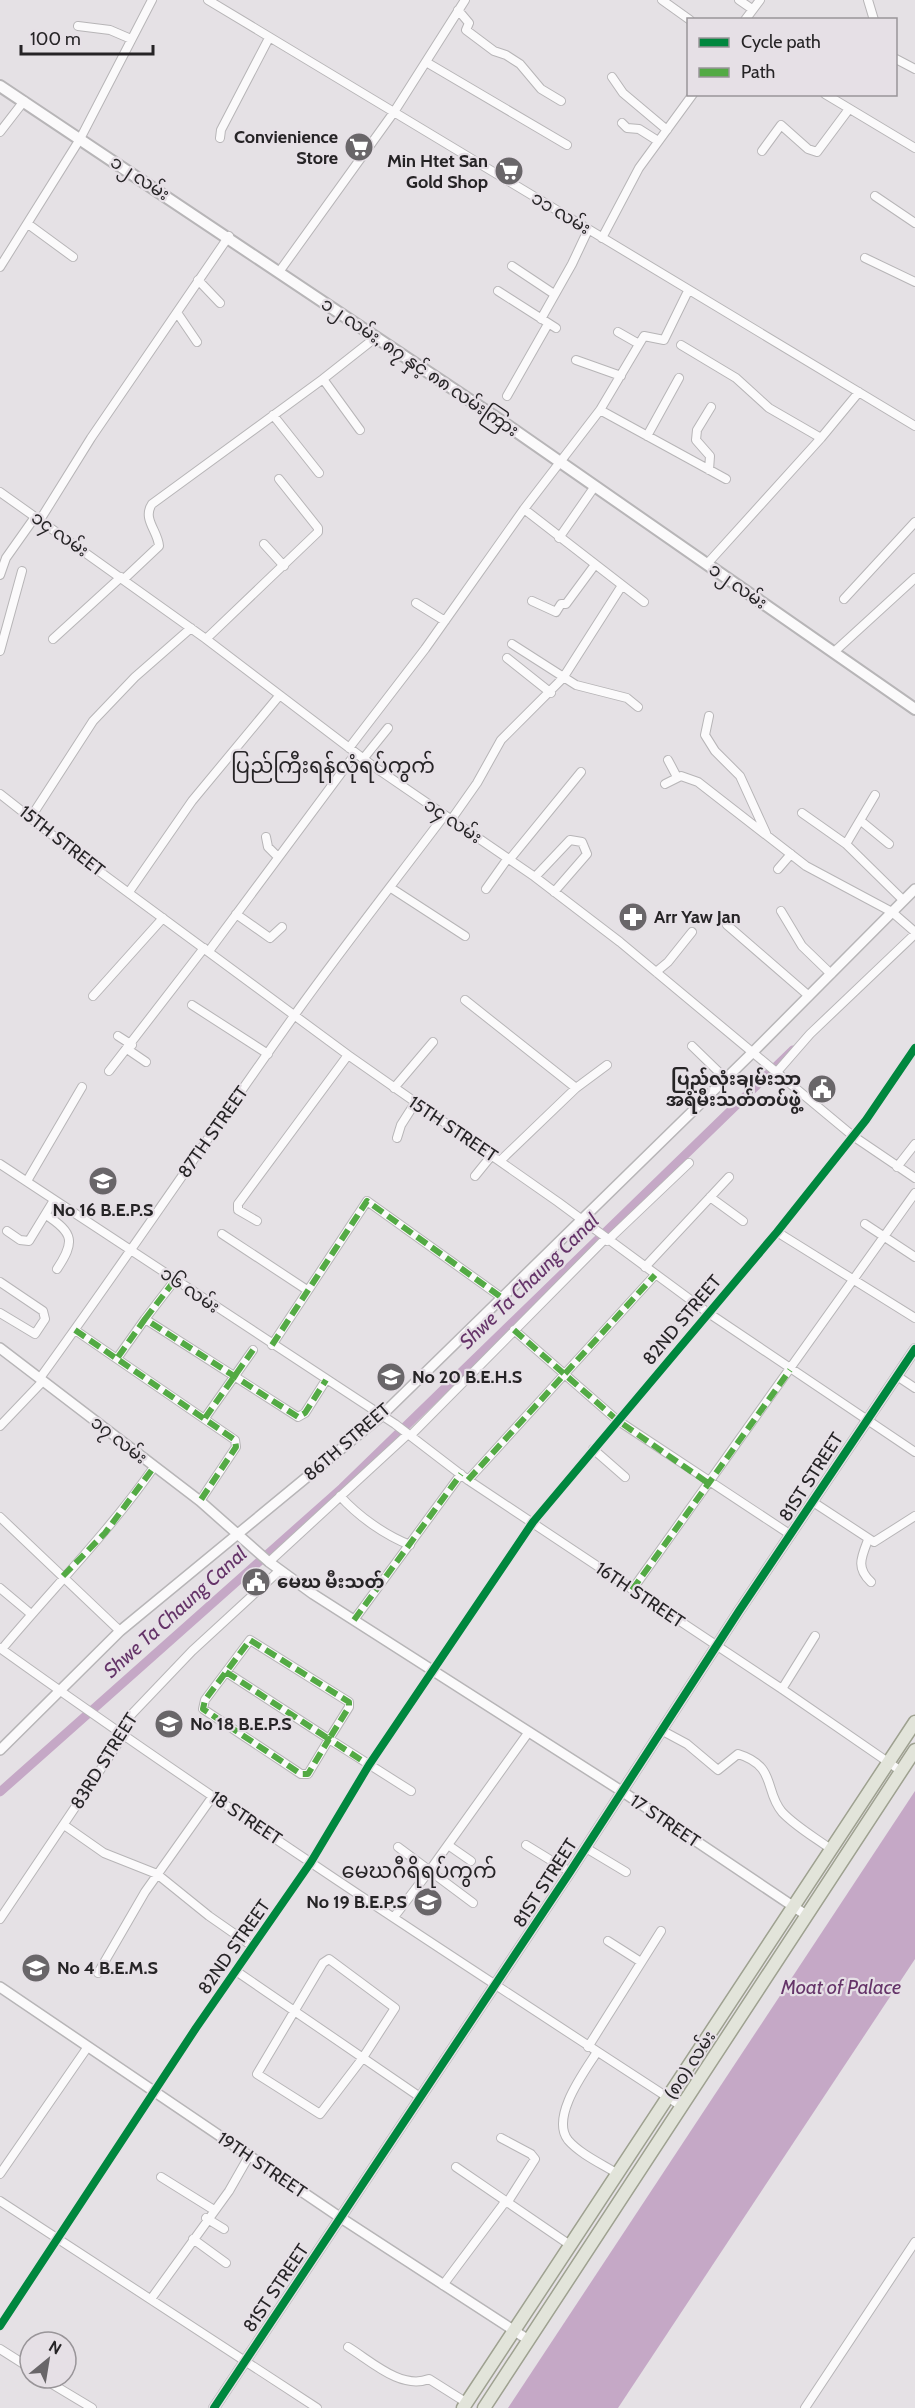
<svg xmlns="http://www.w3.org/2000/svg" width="915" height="2408" font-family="Cabin,'Noto Sans Myanmar',sans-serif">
	<rect width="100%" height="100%" fill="#e5e1e5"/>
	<path fill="#c5a8c6" d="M915,1791v168l-297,449h-110z"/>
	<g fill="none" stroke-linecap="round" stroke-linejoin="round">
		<path stroke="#c5a8c6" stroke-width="9" d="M0,1792l342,-304 451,-438"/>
		<g stroke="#b7b5b7" stroke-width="10">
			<path id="minor" d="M208,0l707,426
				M662,0l28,20
				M739,0l13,9
				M868,0l6,20
				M458,10l11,13 -3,7 28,21 12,4 14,9 21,25 20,12
				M745,20l15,-20
				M78,26l32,4 21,9
				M896,59l19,10
				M426,62l141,83
				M612,77l11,16 44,37
				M825,94l90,54
				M622,123l5,5 12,1 19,12
				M0,132l24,-31
				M220,138l1,-8 48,-92
				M762,151l19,-26 27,24 9,3 32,-43
				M875,196l40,27
				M28,224l45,33
				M602,238l37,-70 54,-74
				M865,258l50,24
				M512,266l42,28
				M0,267l80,-128 72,-139
				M279,272l115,-160 71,-112
				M198,280l22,23
				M498,291l58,37
				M178,314l19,28
				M541,319l31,-55 16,-34
				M618,332l21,12
				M681,345l55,33 33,30 52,30
				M576,360l45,16
				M323,379l37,51
				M507,396l41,-72
				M600,410l126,69
				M273,415l46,58
				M647,436l32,-58
				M709,470l1,-14 -14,-16 1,-10 14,-23
				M0,492l206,147 167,127 162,111 85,65 233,194 62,42
				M524,509l120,93
				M40,520l51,-82 138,-202
				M559,538l36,-52
				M264,544l20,22
				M707,564l114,-126 38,-46
				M0,575l6,-17 29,-41
				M124,579l35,-33c-1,-15 -17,-27 -7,-42l171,-125 52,-41
				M844,599l71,-77
				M532,601l24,11 5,-8h5l28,-38
				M416,603l29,18
				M53,639l68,-62
				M206,639l112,-107v-4l-39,-49
				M512,644l64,41 51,13 11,9
				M0,651l22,-80
				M834,652l81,-74
				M507,658l44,35
				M709,716l-4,19 10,16 25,25 26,57
				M349,748l76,-99 99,-140 76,-99 44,-74 20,4 24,-49
				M363,759l25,-31
				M668,760l9,17
				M665,784l16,-8 17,6 108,84 86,46 23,20
				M0,794l84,66 264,195 210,147 149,110 208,140
				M802,813l44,31 57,56
				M31,817l62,-96 42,-44 56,-49
				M451,820l26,-37 24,-43 62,-62 58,-91
				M861,821l28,23
				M266,837l2,10 10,10
				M846,844l29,-49
				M510,859l71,-87
				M778,869l13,-15
				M535,877l35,-37 12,2 5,12 -33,38
				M391,888l74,48
				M486,889l22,-31
				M129,892l63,-91 87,-105
				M781,911l21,35 29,28
				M236,914l34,24 12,-11
				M727,925l82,71
				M209,951l147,-198
				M656,972l12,-10 24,-30
				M93,996l70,-78
				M465,1000l111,88
				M192,1005l76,49
				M118,1036l14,9
				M692,1046l34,33
				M127,1049l19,13
				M109,1071l95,-123
				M776,1073l34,-39 105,-100
				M394,1088l39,-46
				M397,1138l4,-13 14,-22
				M500,1161l76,-73 31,-23
				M0,1164l395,260 73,56 314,209 119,82
				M897,1167l18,-23
				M475,1176l17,-21
				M27,1181l55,-94
				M710,1197l33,24
				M46,1215c28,18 29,27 11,54
				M257,1221l-19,-11v-6l110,-149
				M865,1224l50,33
				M7,1231l13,9 9,1 25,-41
				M777,1232l138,86
				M222,1234l85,56
				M607,1241l82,-78
				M645,1267l84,-90
				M0,1282l43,29 2,8 -10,15 -35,-21
				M145,1319l30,-39
				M75,1330l160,110 1,7 -36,54
				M514,1330l103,90 174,115
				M272,1345l95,-144 134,96
				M118,1357l27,-38 153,98 7,-4 21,-33
				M897,1376l18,12
				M40,1378c87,-120 170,-244 256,-365 48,-67 99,-132 148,-197
				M205,1418l48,-68
				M0,1426l43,-45
				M411,1435l194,-196
				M593,1449l32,28
				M468,1480l187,-205
				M340,1496c19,21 45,39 70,49
				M813,1502l61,40 41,-26
				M0,1517l120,114
				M868,1540c-7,18 -12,28 3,42
				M269,1562l139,-128
				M0,1588l31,26
				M632,1590l283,-397
				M354,1620l107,-146
				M0,1648c222,159 452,309 681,458
				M2,1649c51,-61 107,-117 152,-182
				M226,1672l103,67 20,-32v-5l-99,-62 -45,60 -2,9 98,65h7l21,-35 82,52
				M782,1689l33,-53
				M661,1730l26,14 31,26 20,-16c39,12 26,37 44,58 14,15 34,26 50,38
				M64,1825l40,28 53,21 52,42 43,30
				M448,1845l23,16
				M526,1845l44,27
				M398,1847l75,56
				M586,1848l40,24
				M394,1917l36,-47 98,-137
				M0,1919l123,-183v-8l6,-11 63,-66 88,-81
				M608,1941l33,21
				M329,1959l66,49 -33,51 -42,55 -63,-40 66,-111z
				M236,1971l184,126
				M98,1973l47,-81 68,-96
				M588,2047l73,-116
				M597,2052c-12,19 -47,65 -29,88 12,14 34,24 50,34
				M501,2138l30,16 4,5 -28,44
				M456,2167l114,78
				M0,2174l87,-126
				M161,2177l53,33
				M0,2201l317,207
				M206,2218l18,11
				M193,2239l33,24
				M443,2285l62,-83
				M151,2299l78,-108 20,-35
				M0,2326l196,-298 115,-166 58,-97 164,-243 244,-290 89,-112 49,-72
				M348,2347c23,14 53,43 81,32l38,24
				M0,2349l30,19
				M42,2378l50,30
				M805,2408l110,-166"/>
		</g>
		<g stroke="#b7b5b7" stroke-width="12">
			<path id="tertiary" d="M0,1348l200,153 69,61 44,32 310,198 183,123
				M0,1750l120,-119 261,-215 371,-363 163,-164
				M0,1987l341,231 186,121
				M214,2408l356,-536 169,-261 176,-262"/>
		</g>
		<g stroke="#b7b5b7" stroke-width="14">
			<path id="secondary" d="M0,86l507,339 408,284"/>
		</g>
		<g stroke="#9ea190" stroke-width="15">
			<path id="primary" d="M463,2408l452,-686
				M484,2408l431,-658"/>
		</g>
		<use href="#minor" stroke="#fbfafb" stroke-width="8"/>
		<use href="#tertiary" stroke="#fbfafb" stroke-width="9"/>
		<use href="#secondary" stroke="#fbfafb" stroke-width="10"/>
		<use href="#primary" stroke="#e2e4da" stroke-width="12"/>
		<path stroke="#53aa44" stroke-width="6" stroke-dasharray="12 6" stroke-linecap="butt" d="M145,1319l30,-39
			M75,1330l160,110 1,7 -36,54
			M514,1330l103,90 91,63
			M272,1345l95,-144 134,96
			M118,1357l27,-38 153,98 7,-4 21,-33
			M205,1418l48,-68
			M468,1480l187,-205
			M63,1576l42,-43 49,-66
			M632,1590l158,-220
			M354,1620l107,-146
			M226,1672l103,67 20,-32v-5l-99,-62 -45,60 -2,9 98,65h7l21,-35 40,26"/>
		<g stroke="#e6e0e6" stroke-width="11">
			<path id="cycleway" d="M0,2326l196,-298 115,-166 58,-97 164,-243 244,-290 89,-112 49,-72
				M214,2408l356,-536 169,-261 176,-262"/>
		</g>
		<use href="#cycleway" stroke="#00873e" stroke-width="8"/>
	</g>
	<defs>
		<g id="supermarket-disc" transform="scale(1.5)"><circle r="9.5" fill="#696669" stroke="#e6e0e6"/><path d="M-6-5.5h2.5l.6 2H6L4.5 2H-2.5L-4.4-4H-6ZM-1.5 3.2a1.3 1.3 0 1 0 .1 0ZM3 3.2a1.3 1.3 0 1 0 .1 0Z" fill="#fff"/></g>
		<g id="pharmacy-disc" transform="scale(1.5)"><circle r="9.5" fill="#696669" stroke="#e6e0e6"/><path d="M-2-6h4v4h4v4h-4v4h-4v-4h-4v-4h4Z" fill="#fff"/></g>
		<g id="civic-disc" transform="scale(1.5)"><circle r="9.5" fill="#696669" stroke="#e6e0e6"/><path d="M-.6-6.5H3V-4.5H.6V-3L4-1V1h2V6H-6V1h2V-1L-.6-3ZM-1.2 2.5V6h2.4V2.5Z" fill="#fff"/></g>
		<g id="school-disc" transform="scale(1.5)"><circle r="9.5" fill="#696669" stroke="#e6e0e6"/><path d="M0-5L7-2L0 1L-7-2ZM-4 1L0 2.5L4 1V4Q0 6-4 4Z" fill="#fff"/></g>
	</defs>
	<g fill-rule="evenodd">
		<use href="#supermarket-disc" x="359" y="147"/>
		<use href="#supermarket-disc" x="509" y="171"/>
		<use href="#pharmacy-disc" x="633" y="917"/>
		<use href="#civic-disc" x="822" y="1089"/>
		<use href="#school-disc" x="103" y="1181"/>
		<use href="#school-disc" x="391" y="1377"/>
		<use href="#civic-disc" x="256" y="1582"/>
		<use href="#school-disc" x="169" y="1724"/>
		<use href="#school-disc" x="428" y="1902"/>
		<use href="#school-disc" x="36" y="1968"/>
	</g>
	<g text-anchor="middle" stroke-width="4.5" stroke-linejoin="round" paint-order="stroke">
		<g font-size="18" font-weight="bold" fill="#262426" stroke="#e6e0e6" text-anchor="start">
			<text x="338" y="143" text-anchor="end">Convienience<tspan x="338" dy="21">Store</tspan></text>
			<text x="488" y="167" text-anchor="end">Min Htet San<tspan x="488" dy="21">Gold Shop</tspan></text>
			<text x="654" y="923">Arr Yaw Jan</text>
			<text x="801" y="1085" text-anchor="end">ပြည်လုံးချမ်းသာ<tspan x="801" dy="21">အရံမီးသတ်တပ်ဖွဲ့</tspan></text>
			<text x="103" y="1216" text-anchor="middle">No 16 B.E.P.S</text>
			<text x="412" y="1383">No 20 B.E.H.S</text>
			<text x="277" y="1588">မေဃ မီးသတ်</text>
			<text x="190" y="1730">No 18 B.E.P.S</text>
			<text x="407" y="1908" text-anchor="end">No 19 B.E.P.S</text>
			<text x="57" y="1974">No 4 B.E.M.S</text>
		</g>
		<g font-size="18" fill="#262426" stroke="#e6e0e6">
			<text transform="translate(140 178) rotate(33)" y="6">၁၂ လမ်း</text>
			<text transform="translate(561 213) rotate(31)" y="6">၁၁ လမ်း</text>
			<text transform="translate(420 367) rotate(34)" y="6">၁၂ လမ်း, ၈၇ နှင့် ၈၈ လမ်းကြား</text>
			<text transform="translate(60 534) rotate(35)" y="6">၁၄ လမ်း</text>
			<text transform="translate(738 586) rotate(35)" y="6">၁၂ လမ်း</text>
			<text transform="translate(453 821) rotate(34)" y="6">၁၄ လမ်း</text>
			<text transform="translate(62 841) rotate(38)" y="6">15TH STREET</text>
			<text transform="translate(453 1129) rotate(34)" y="6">15TH STREET</text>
			<text transform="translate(213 1132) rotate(-55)" y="6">87TH STREET</text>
			<text transform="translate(190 1290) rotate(34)" y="6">၁၆ လမ်း</text>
			<text transform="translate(682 1320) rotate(-50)" y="6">82ND STREET</text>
			<text transform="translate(119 1440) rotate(38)" y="6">၁၇ လမ်း</text>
			<text transform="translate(347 1442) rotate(-41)" y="6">86TH STREET</text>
			<text transform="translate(811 1477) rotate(-57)" y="6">81ST STREET</text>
			<text transform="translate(640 1595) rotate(34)" y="6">16TH STREET</text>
			<text transform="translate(104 1761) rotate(-58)" y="6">83RD STREET</text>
			<text transform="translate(246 1818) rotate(34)" y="6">18 STREET</text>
			<text transform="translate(665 1821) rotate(34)" y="6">17 STREET</text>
			<text transform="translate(545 1883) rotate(-57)" y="6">81ST STREET</text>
			<text transform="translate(234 1947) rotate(-55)" y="6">82ND STREET</text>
			<text transform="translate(690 2065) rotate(-57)" y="6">(၈၀) လမ်း</text>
			<text transform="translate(262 2165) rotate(34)" y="6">19TH STREET</text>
			<text transform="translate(276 2288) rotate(-56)" y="6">81ST STREET</text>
		</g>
		<g font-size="20" font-style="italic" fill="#653469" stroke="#e6e0e6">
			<text transform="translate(529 1281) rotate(-44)" y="7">Shwe Ta Chaung Canal</text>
			<text transform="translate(175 1612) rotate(-42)" y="7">Shwe Ta Chaung Canal</text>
			<text x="841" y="1994">Moat of Palace</text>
		</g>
		<g font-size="21" fill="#262426" stroke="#e6e0e6">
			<text x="333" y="773">ပြည်ကြီးရန်လုံရပ်ကွက်</text>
			<text x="419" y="1878">မေဃဂီရိရပ်ကွက်</text>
		</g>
	</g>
	<rect x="687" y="18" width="210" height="78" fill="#e6e0e6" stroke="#999599" stroke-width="1.5"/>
	<rect x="699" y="38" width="30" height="9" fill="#00873e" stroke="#999599" stroke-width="1.5"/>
	<text x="741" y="48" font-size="18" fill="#262426">Cycle path</text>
	<rect x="699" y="68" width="30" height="9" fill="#53aa44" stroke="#999599" stroke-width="1.5"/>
	<text x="741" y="78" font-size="18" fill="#262426">Path</text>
	<g transform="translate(48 2360) rotate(30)"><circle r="28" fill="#e6e0e6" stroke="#999599" stroke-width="1.5"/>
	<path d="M0-4.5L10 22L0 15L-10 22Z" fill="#696669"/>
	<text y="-9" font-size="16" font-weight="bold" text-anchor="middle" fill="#262426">N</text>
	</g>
	<path d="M21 45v9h132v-9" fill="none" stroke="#262426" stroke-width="3"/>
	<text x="30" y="45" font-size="18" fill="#262426" stroke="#e6e0e6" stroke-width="4.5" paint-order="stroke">100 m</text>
</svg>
